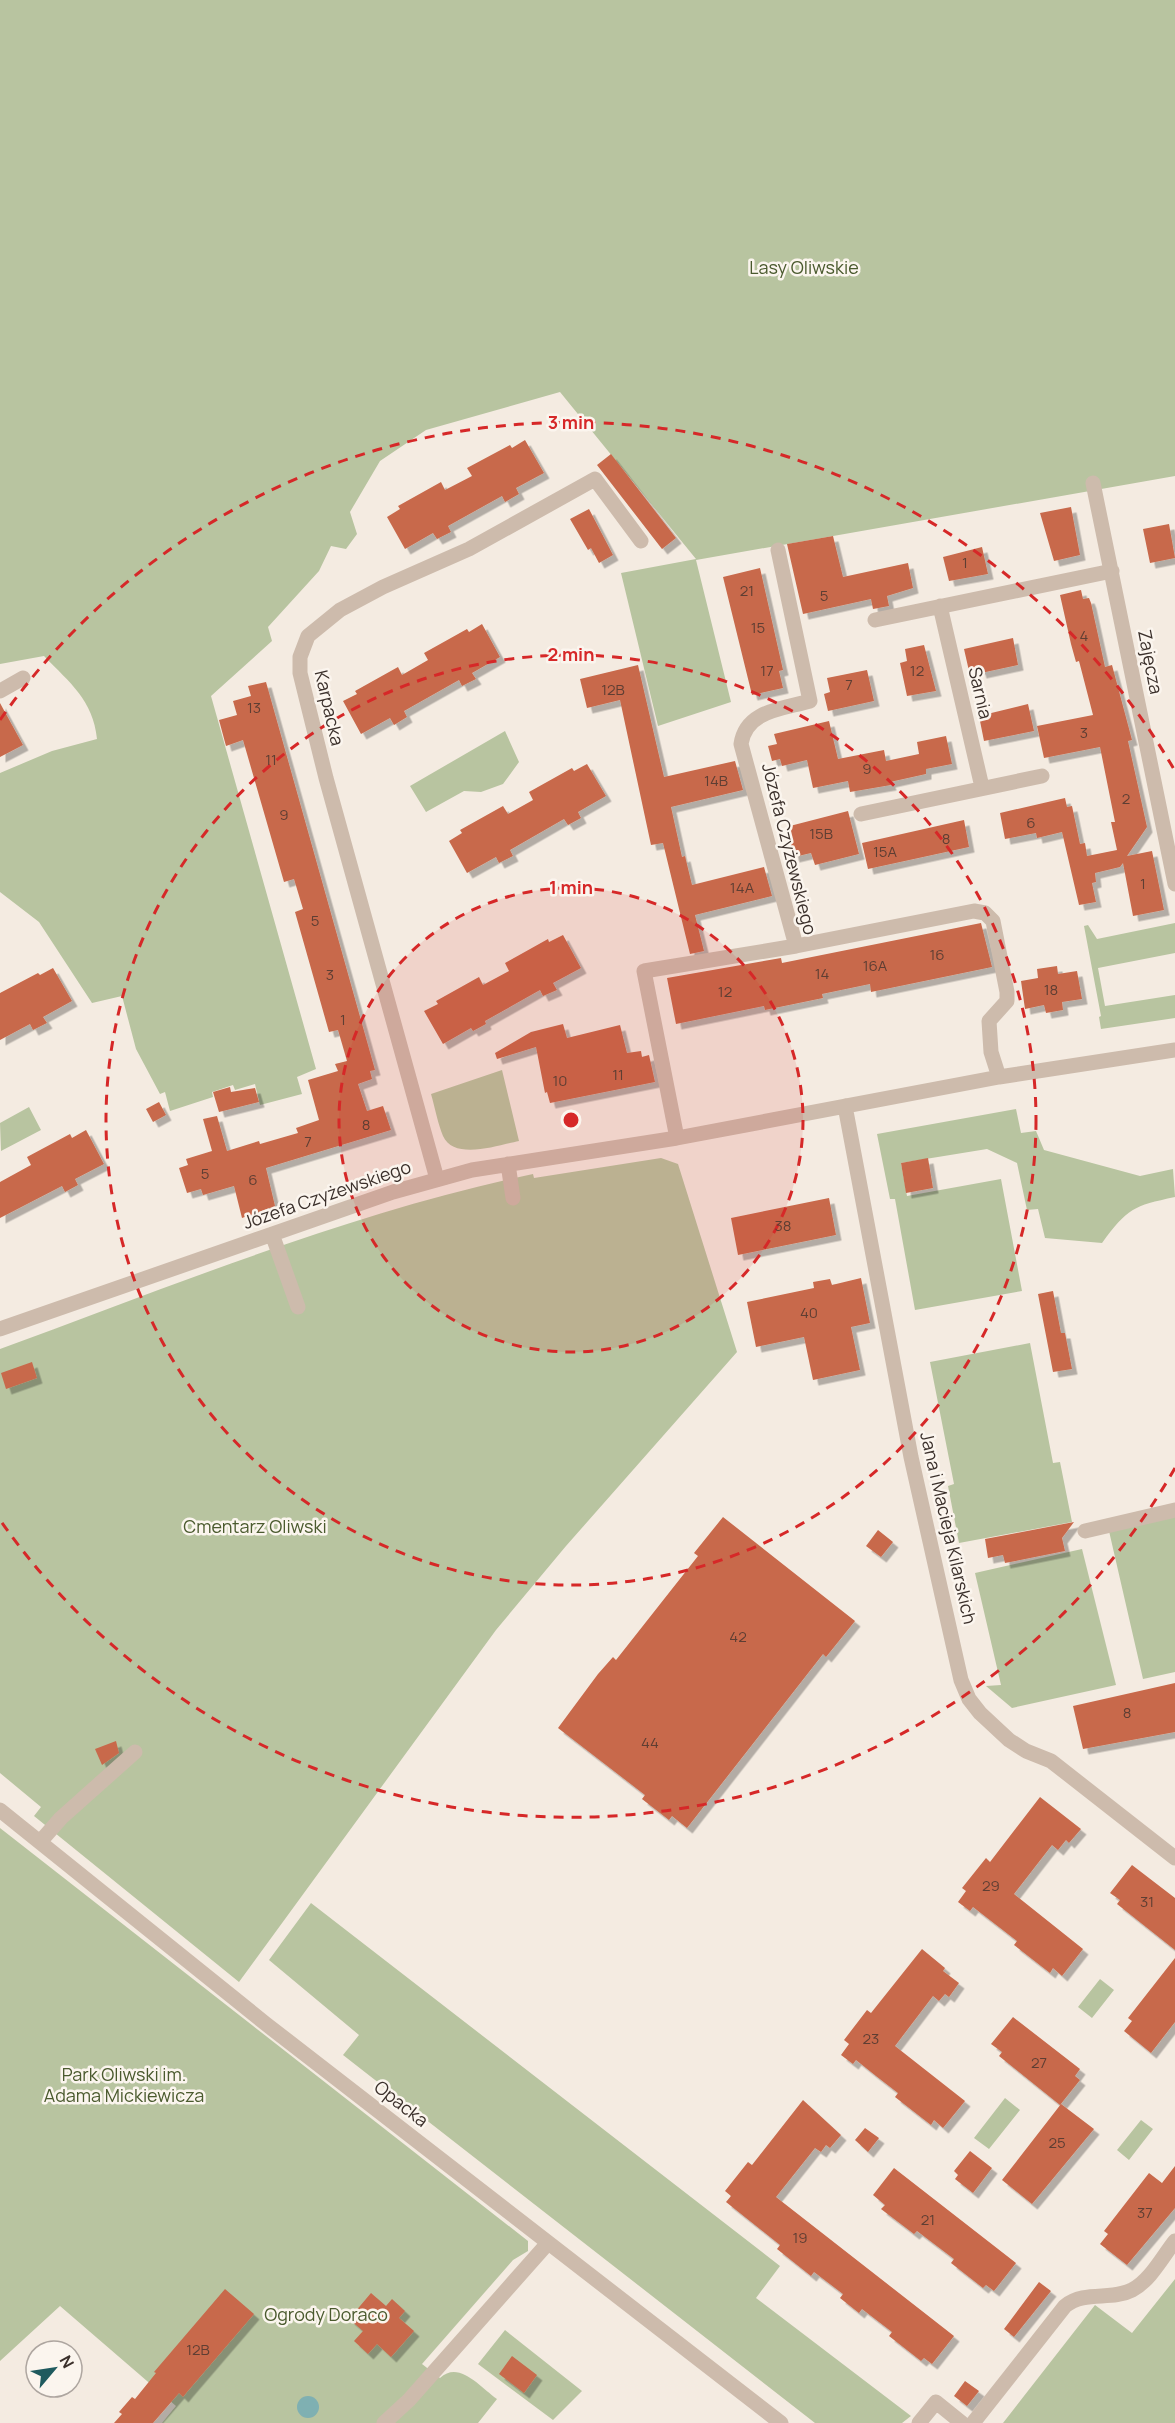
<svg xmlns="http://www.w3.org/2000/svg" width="1175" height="2423" font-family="Manrope,sans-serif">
	<defs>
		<filter id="shadow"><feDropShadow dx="5.5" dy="5.5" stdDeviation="0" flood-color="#0004"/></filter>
	</defs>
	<rect width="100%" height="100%" fill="#f4ebe1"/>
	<path fill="#b8c4a0" d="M0,0h1175v476l-479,84 35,142 -73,24 -37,-153 75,-14 -136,-167 -134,38 -46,31 -30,51 7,22 -11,15 -15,-3 -12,25 -51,56 4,14 -61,55 105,373 -19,8 5,17 -42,11 -5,-21 -20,6 -2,-5 -21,7 1,5 -43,14 -5,-19 -5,2 -24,-45 -14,-53 -30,7 -53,-81 -39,-30v-119l52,-22 45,-12c-4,-39 -27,-56 -53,-83l-44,8z
		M505,731l14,31 -16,22 -22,8 -17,-1 -38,21 -16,-26z
		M1175,923v30l-77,15 7,38 70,-11v23l-74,11 -2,-12 2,-1 -17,-90 4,-1 9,14z
		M502,1070l17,71c-20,4 -65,20 -76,-5 -5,-12 -8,-28 -12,-42z
		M29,1107l12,23 -40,21 -1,-28z
		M1016,1109l5,24 15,-2 8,19 96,26 33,-7 2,28c-42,9 -47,11 -73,46l-57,-5 -7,-29 -11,1 -10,-47 -30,-14 -86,14 6,33 94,-17 21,112 -107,19 -20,-111h-5l-13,-65z
		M661,1158l17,6 59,188 -171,194 -70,84 -257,352 -205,-166 7,-9 -41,-34v-424c175,-64 352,-137 533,-175l1,4z
		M1030,1343l23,120 7,-1 12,60 -113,21 -11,-57 6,-2 -24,-122z
		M1175,1516v156l-32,7 -34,-148z
		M1082,1549l34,136 -104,23 -26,-22 15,-1 -26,-112z
		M0,1828l528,413v10l-15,9 -91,104 18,14c19,-18 40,9 57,21l-19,24h-316l14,-17 -116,-100 -60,55z
		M311,1903l469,363 -24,32 155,118 -9,7h-87l-472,-368 16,-20 -90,-75z
		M1100,1979l14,11 -22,28 -14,-11z
		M1005,2098l15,12 -31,39 -15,-11z
		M1141,2120l12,9 -24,31 -12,-10z
		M1175,2279v144h-172l92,-118 37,28z
		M505,2330l77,61 -29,29 -75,-56z"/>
	<path fill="#7fb0b2" d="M297 2407a11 11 0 1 1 22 0a11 11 0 1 1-22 0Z"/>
	<path fill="#c8694b" filter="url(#shadow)" d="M525,440l19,33 -28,15 3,6 -14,8 -3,-6 -54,30 3,6 -14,7 -4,-6 -28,16 -18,-32 13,-8 -2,-3 43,-24 4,8 27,-14 -5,-8 43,-23 2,3z
		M611,454l65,84 -14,11 -65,-84z
		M1071,507l9,48 -26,6 -14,-48z
		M589,509l24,46 -14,8 -8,-15 -3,2 -18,-31z
		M1169,524l6,34 -25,5 -7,-34z
		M833,536l10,41 65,-14 5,25 -26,8 2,10 -16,3 -2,-10 -68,15 -16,-70z
		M982,547l6,27 -39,7 -6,-24z
		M760,568l23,102 -4,1 4,17 -31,7 -29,-118z
		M1081,590l2,9 6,-1 2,5 14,64 7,-2 20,75 -4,1 19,86 -20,29 25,-5 12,59 -31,6 -10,-53 -3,4 -25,6 1,9 -4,1 4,19 -17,3 -17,-73 -25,6 -1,-5 -31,6 -5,-26 65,-15 2,9 5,-1 8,38 5,-1 2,13 30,-6 -6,-28h4l-15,-75 -56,11 -7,-32 56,-11 -14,-54 -3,1 -5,-18 -11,-49z
		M482,624l18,33 -28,16 4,6 -14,7 -3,-6 -55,31 3,6 -13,8 -4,-7 -29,16 -18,-33 14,-7 -2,-3 43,-24 4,8 26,-15 -4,-7 43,-24 2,3z
		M1013,638l5,27 -37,8 -1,-4 -11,2 -5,-22z
		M924,645l12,46 -29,5 -7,-33 7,-2 -2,-12z
		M638,665l26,112 71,-16 8,29 -72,17 11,50 3,-1 7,29 72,-18 8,29 -77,19 9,36 -14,3 -27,-111 -12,2 -31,-145 -33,8 -7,-29z
		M867,670l7,31 -46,10 -4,-17 6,-2 -3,-14z
		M266,682l109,388 -5,1 2,8 -14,5 9,27 16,-5 8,24 -125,38 9,38 -33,12 -8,-32 -31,9 -2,-6 -14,4 -8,-25 9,-3 -2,-6 26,-8 -9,-32 14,-3 10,35 32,-10 1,3 38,-11 -2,-5 23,-8 -11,-40 30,-9 -3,-7 12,-3 -9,-31 -9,2 -34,-120 8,-3 -9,-30 -10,3 -41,-142 -17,6 -7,-26 18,-5 -4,-14 18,-5 -3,-10z
		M0,703l23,42 -23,12z
		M1028,704l6,27 -50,10 -5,-25z
		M829,721l9,38 46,-9 2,11 33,-7 -2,-12 29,-6 6,28 -26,5v5l-36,8 1,3 -41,7 -2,-11 -35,7 -6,-28 -25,6 -2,-7 -8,2 -4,-15 9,-2 -3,-10z
		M587,764l19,32 -28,16 3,6 -13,7 -4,-6 -54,31 3,6 -14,7 -3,-6 -29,16 -18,-32 13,-8 -2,-3 43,-24 5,8 25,-14 -4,-8 43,-24 2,3z
		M848,811l11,43 -44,11 -4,-12 -17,4 -8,-30z
		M964,820l5,27 -101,22 -6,-26z
		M981,923l11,44 -121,25 -1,-8 -48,10 1,4 -58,12 -1,-4 -88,18 -9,-46 114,-20 1,5z
		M563,935l18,33 -28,15 4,7 -14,6 -3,-6 -55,31 1,3 -13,7 -2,-3 -28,16 -19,-33 14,-7 -2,-3 43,-24 4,8 26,-14 -4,-8 43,-24 1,3z
		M1057,966l1,8 19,-3 5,28 -20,3 1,8 -17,3 -2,-8 -19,4 -4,-28 17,-3 -1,-9z
		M53,968l19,33 -29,16 4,6 -14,7 -3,-6 -30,16v-47l38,-20 2,2z
		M563,1024l4,14 53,-13 7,28 14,-2 1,6 7,-2 6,27 -105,21 -3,-11 -2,1 -9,-46 -39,12 -2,-6 36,-21z
		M230,1087l1,5 24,-4 4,14 -40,10 -6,-20z
		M159,1102l7,13 -13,7 -7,-13z
		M86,1130l18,34 -29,15 3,6 -13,7 -3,-6 -62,32v-36l31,-17 -4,-8 43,-23 2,4z
		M928,1158l5,30 -27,5 -5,-30z
		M829,1198l7,37 -98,20 -7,-37z
		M861,1278l9,45 -19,4 9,43 -47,10 -9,-43 -48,10 -9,-45 67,-14 -1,-6 17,-3 2,6z
		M1053,1291l8,42h4l7,36 -19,3 -15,-78z
		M32,1362l5,16 -31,11 -5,-16z
		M723,1517l132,104 -29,36 -3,-3 -136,174 -15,-12 -3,4 -27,-21 3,-4 -87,-67 40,-54 15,-17 3,3 82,-104 -4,-3z
		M1074,1522l-12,16 3,13 -60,12 -2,-8 -15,3 -3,-19z
		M878,1530l15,12 -12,15 -15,-11z
		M1175,1683v49l-92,17 -10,-43z
		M116,1741l3,12 -17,12 -7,-16z
		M1040,1797l41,32 -12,14 -3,-3 -8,10 -6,-5 -38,49 69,55 -21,27 -9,-8 -3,5 -36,-28 3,-4 -44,-34 -3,4 -12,-9 8,-11 -4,-3 24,-30 4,4z
		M1132,1865l43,33v52l-58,-46 3,-4 -10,-7z
		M922,1949l23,19 -2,3 16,12 -10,14 -4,-3 -6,7 -6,-5 -38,50 70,55 -22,27 -9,-8 -3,5 -36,-28 3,-4 -22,-17 -20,-16 -3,4 -12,-9 8,-11 -5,-4 23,-30 4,3z
		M1175,1958v64l-24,31 -27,-22 8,-10 -4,-3z
		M1013,2017l67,52 -5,7 5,4 -20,25 -61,-49 3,-4 -11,-8z
		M803,2100l38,35 -11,13 -4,-3 -5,7 -6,-4 -39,49 178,139 -22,28 -8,-6 -3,3 -32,-25 3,-4 -30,-23 -3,4 -19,-15 3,-4 -29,-22 -3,4 -34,-27 3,-4 -54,-43 5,-6 -6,-5 23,-29 4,3z
		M1061,2104l33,25 -62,75 -30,-24z
		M865,2128l14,10 -11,14 -13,-12z
		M970,2151l22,17 -19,25 -18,-14 3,-4 -4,-4z
		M1175,2166v42l-48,57 -27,-21 8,-10 -4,-3 45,-58 13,10z
		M894,2168l122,95 -22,28 -8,-6 -3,3 -32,-25 3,-4 -37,-28 -3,3 -33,-25 4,-4 -12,-10z
		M1039,2282l12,9 -37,46 -10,-8z
		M225,2289l29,25 -67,78 -4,5 -4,-4 -26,30h-39l8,-9 -3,-2 13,-15 3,2 21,-26 -2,-1z
		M371,2293l15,13 6,-7 13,12 -6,7 15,13 -23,26 -14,-13 -9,10 -14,-13 9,-10 -14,-12z
		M512,2356l25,19 -13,18 -25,-19z
		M965,2381l14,10 -12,15 -13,-10z"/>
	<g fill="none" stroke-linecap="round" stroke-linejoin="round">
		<path stroke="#cdbbac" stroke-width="15" d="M1093,483l82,401
			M940,606l42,181
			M875,620l237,-49
			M0,691l23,-13
			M861,814l181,-38
			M796,946l178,-35 11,2 8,8 14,71v9l-18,20 2,31 8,25
			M845,1106l66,351 50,223 8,19 11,14 29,27 17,11 25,10 124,97
			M677,1138l-33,-167 152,-25 -55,-202c5,-34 42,-35 69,-43l-32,-151
			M508,1164l5,34
			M437,1179l-111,-401 -26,-105v-16l8,-21 32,-26 43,-23 86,-38 126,-70 46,62
			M272,1234l26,73
			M0,1329l393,-137 79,-22 205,-32 322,-61 176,-27
			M1085,1531l90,-21
			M0,1810l266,214 515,399
			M40,1842l21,-24 74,-66
			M384,2423l25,-23 139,-157
			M919,2423l17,-21 26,21
			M973,2423l92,-117c20,-16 46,-5 67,-16 18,-9 31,-34 43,-49"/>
	</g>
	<circle cx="571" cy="1120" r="232" fill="#d62828" fill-opacity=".12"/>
	<g fill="none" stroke="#d62828" stroke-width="3" stroke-dasharray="10 8">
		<circle cx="571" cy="1120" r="232"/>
		<circle cx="571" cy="1120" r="465"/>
		<path d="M1175 1468A697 697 0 0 1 0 1520M0 720A697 697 0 0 1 1175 771"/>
	</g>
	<g text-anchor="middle" stroke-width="5" stroke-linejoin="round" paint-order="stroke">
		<g font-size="15" fill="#5e3e33">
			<text x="965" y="568">1</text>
			<text x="747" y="596">21</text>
			<text x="824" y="601">5</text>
			<text x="758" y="633">15</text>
			<text x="1084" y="641">4</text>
			<text x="767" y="676">17</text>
			<text x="917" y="676">12</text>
			<text x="849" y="690">7</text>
			<text x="613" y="695">12B</text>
			<text x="254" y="713">13</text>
			<text x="1084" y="738">3</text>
			<text x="271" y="765">11</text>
			<text x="867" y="774">9</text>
			<text x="716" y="786">14B</text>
			<text x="1126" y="804">2</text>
			<text x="284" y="820">9</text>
			<text x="1031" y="828">6</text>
			<text x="821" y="839">15B</text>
			<text x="946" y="844">8</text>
			<text x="885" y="857">15A</text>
			<text x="1143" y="889">1</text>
			<text x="742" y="893">14A</text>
			<text x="315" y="926">5</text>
			<text x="937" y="960">16</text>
			<text x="875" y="971">16A</text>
			<text x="822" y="979">14</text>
			<text x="330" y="980">3</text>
			<text x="1051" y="995">18</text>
			<text x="725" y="997">12</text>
			<text x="343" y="1025">1</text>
			<text x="618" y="1080">11</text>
			<text x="560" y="1086">10</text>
			<text x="366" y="1130">8</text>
			<text x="308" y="1147">7</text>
			<text x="205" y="1179">5</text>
			<text x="253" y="1185">6</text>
			<text x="783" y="1231">38</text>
			<text x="809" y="1318">40</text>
			<text x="738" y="1642">42</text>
			<text x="1127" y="1718">8</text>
			<text x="650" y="1748">44</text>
			<text x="991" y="1891">29</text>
			<text x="1147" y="1907">31</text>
			<text x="871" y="2044">23</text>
			<text x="1039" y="2068">27</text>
			<text x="1057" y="2148">25</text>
			<text x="1145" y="2218">37</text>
			<text x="928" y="2225">21</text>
			<text x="800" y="2243">19</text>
			<text x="198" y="2355">12B</text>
		</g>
		<g font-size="18" fill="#4a5a2e" stroke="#fbf5ee">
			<text x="804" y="274">Lasy Oliwskie</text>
			<text x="255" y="1533">Cmentarz Oliwski</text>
			<text x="124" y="2081">Park Oliwski im.<tspan x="124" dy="21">Adama Mickiewicza</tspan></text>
			<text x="326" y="2321">Ogrody Doraco</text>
		</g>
		<g font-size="18" fill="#3b302b" stroke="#fbf5ee">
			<text transform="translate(1150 662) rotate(79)" y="6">Zajęcza</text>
			<text transform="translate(980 693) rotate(77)" y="6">Sarnia</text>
			<text transform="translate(329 708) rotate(77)" y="6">Karpacka</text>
			<text transform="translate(789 849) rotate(76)" y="6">Józefa Czyżewskiego</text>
			<text transform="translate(327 1195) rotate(-19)" y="6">Józefa Czyżewskiego</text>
			<text transform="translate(948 1528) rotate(77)" y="6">Jana i Macieja Kilarskich</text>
			<text transform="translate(401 2104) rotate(38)" y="6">Opacka</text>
		</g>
	</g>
	<circle cx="571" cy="1120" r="9" fill="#d62828" stroke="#fbf5ee" stroke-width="3"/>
	<g font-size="18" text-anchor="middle" font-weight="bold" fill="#d62828" stroke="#fbf5ee" stroke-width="5" stroke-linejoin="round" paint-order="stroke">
		<text x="571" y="429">3 min</text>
		<text x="571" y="661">2 min</text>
		<text x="571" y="894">1 min</text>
	</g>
	<g transform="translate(54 2369) rotate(61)"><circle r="28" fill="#fbf5ee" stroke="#aea6a0" stroke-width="1.5"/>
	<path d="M0-4.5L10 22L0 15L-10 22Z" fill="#1f5a5e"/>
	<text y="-9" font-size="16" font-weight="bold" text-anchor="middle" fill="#3b302b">N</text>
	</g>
</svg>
